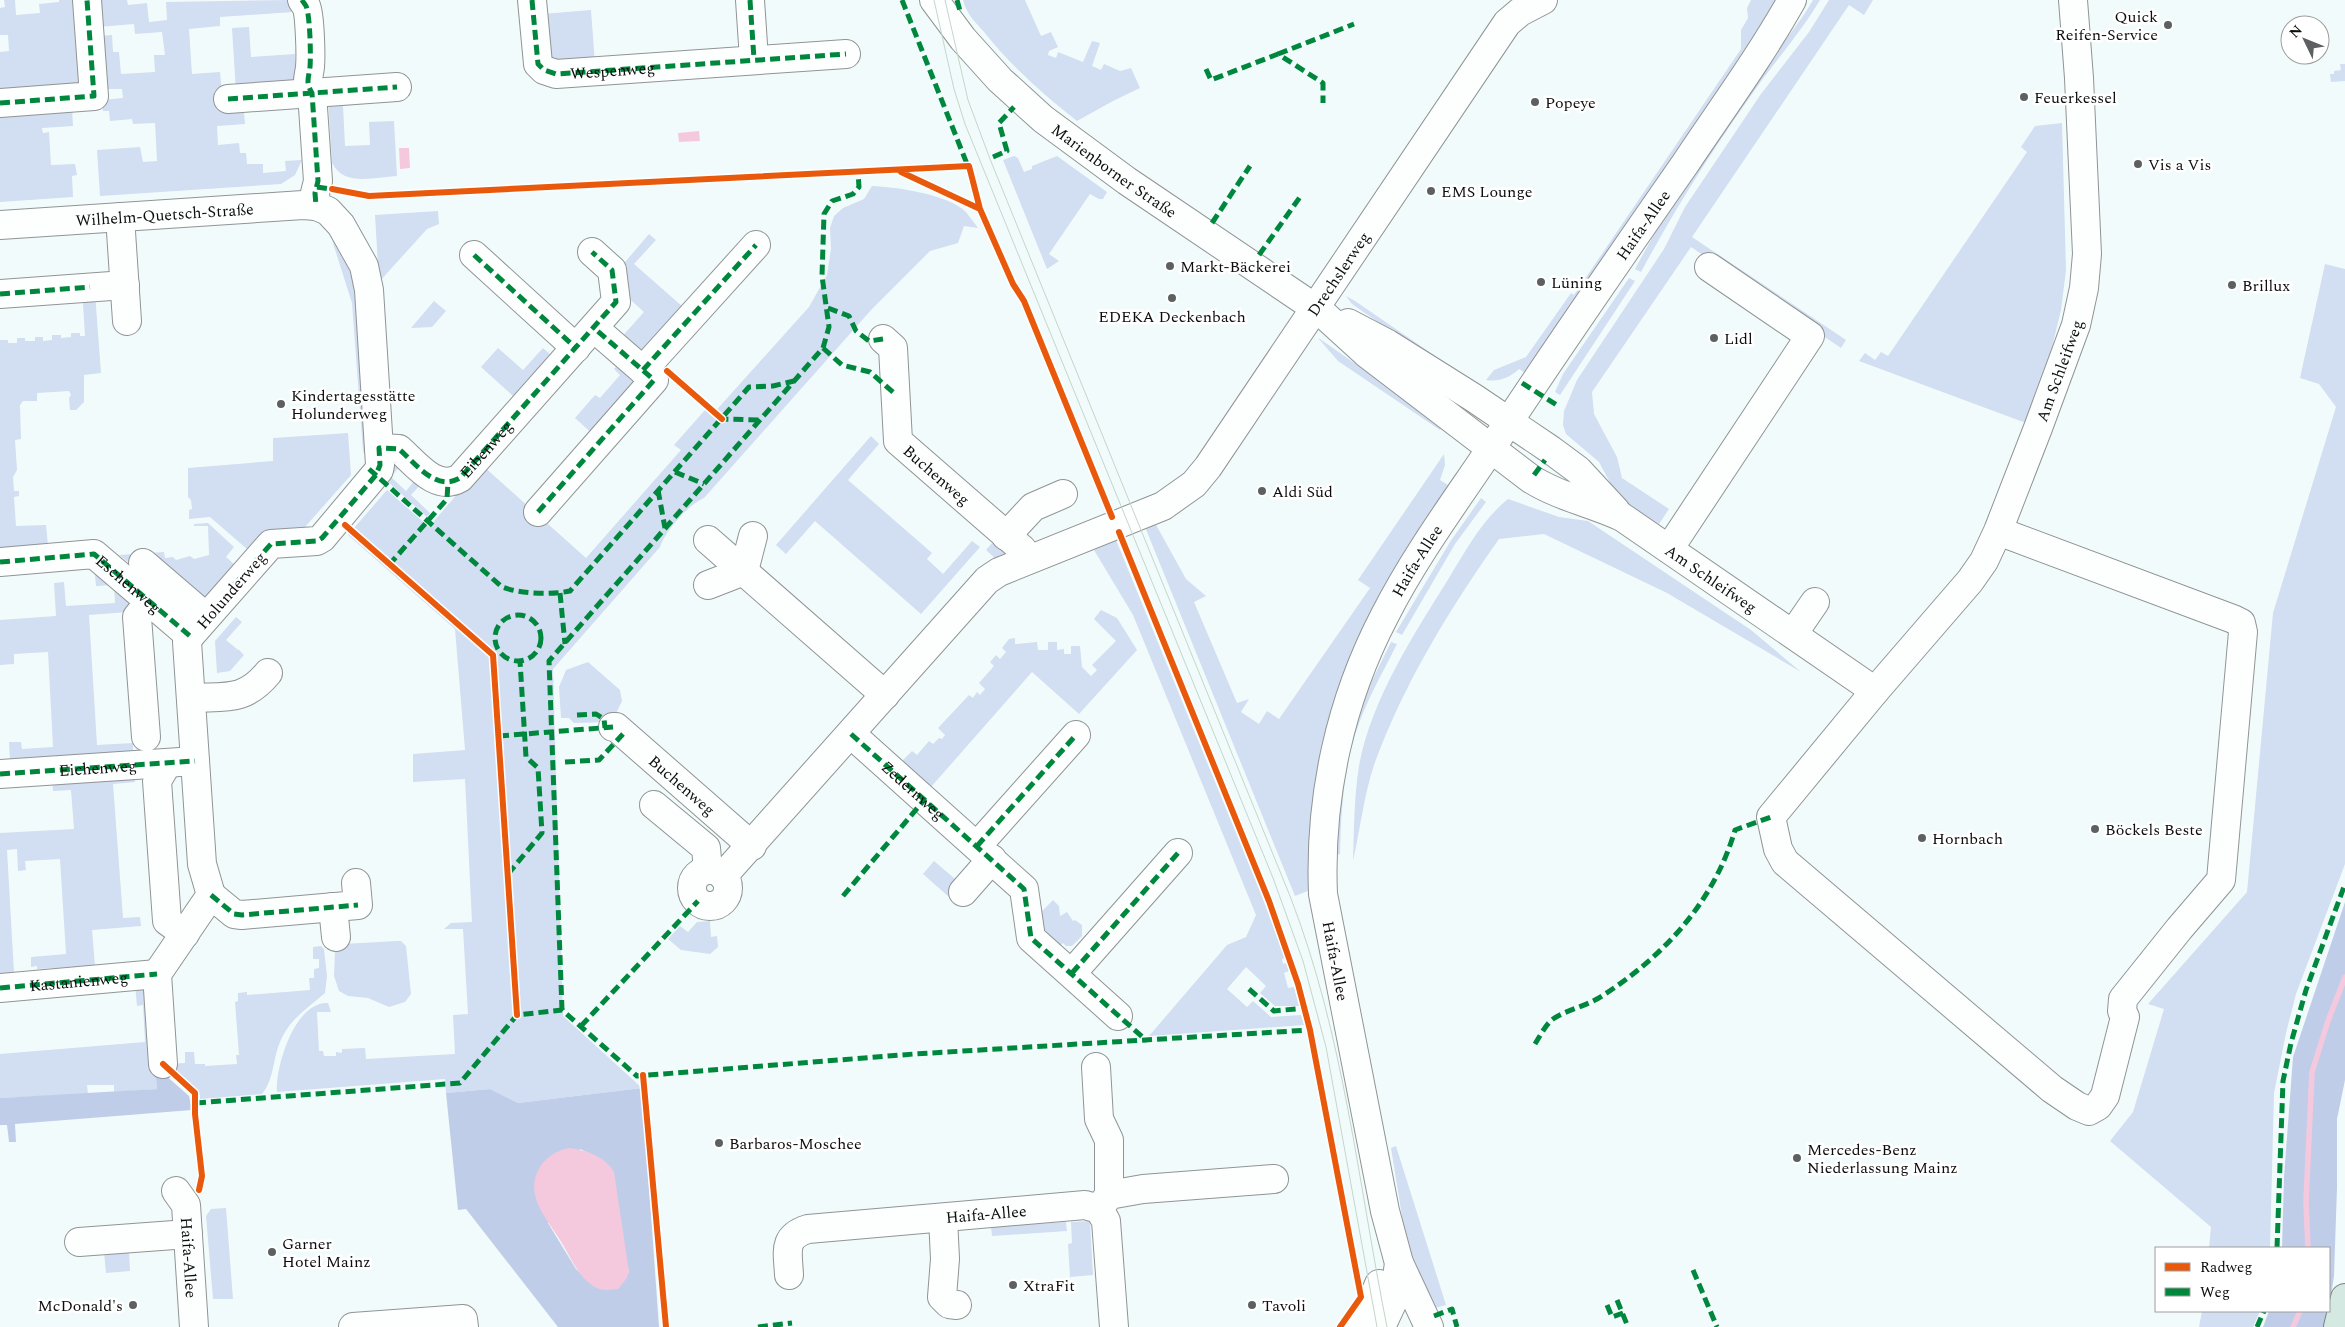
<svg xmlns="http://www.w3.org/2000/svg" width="2345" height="1327" font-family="Spectral,serif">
	<rect width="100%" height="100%" fill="#f2fbfb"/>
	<path fill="#d2def1" d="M4,0h11l1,15 24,-2 -1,-9 20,-2v-2h19l3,82 -4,4 -77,8v-42l9,-1 -1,-16h-8v-27l5,-1z
		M95,0h32l1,5 19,-2 2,19 18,-2 -1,-18 126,-2 1,12 -73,5v9l-31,3 3,45 28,-2 3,33 35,-3v9l-14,1 1,12 -28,2 1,19 21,-2 1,10h6l1,11h16v9l23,-2 -1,-10 17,-1 -7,15 -14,9 -181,12 -3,-46 43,-3 3,15 14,-1 -2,-38 -22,1 -1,-5 -22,2 -1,-10h-6l-1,-11 21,-2 -1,-9h-20l-4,-53 14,-1 1,17h6l2,22 34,-2 -1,-17h11l-3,-23 -27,2 -1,-10 -36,3z
		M963,0h62l16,36 10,-4 7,15 -9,4 -1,4 8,3 2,-6 25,10 9,-21 8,2 -8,23 9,4 3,-6 16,7 11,-3 9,20 -27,13 -36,20c-34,-27 -66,-55 -93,-89 -9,-10 -18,-19 -21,-32z
		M1751,0h28l-250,375 -10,-6c-10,9 -20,13 -33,11l8,-10 32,-13 45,-64 3,2 167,-246v-19l7,-12 -1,-10z
		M1813,0h7c-17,29 -38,53 -58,80 -44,61 -85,125 -121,192l-6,-3c36,-67 77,-131 122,-193 18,-25 40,-48 56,-76z
		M1829,0h44l-9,15 -15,-10 -157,232 154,103 -5,8 -150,-101 -99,145 2,22 23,43 5,21 47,31 -10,15 -36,-24 -8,-8 -16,-30 -33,-28 -3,-9 1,-14 13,-31 87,-131 21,-42 76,-113 48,-62z
		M591,10l4,54 -43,1 -10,-51z
		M249,27l2,30 44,-3 2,34 -61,4 -4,-64z
		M2340,64h5v17l-14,1 -1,-8h4v-3l7,-1z
		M364,96v8l-21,2 2,40 25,-1 -1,-23 25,-1 3,55c-23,1 -53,11 -65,-13l-4,-66z
		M72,109l1,17 -31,2 1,5 6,-1 2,33 24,-1 2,11 -5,1 1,21 -73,5v-88z
		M2062,123l4,147 -5,40 -9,37 -26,76 -167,-62 6,-8 10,7 6,-8 7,4 139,-204 -6,-5 14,-21z
		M1014,156l4,2 6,14 8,-3v-3l25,-10 50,36 -4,7h-4l-9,-5 -41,60 10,7 -12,8 -44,-109z
		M872,186c24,1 76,8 94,26 4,5 8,11 12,16l-14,-2 -6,17 -28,8 -58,58 -168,189c-15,6 -39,33 -44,49l-107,122 10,347 79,72 -124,15 -28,-14 -44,4 -1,-14 -168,13c-2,-25 18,-91 51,-89l3,9h-14l2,39h4l1,5h12v-4l6,1v-4l23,-1 1,11 89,-5 -2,-39 15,-1 -5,-85h-19l7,-6 21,-1 -7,-143 -52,3v-28l52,-4 -10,-121 -107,-94 39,-45 42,37 53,-62 104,93 95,-108 -7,-5 31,-35 7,5 97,-108 18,-32 4,-26 -1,-21 4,-12 9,-8 21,-9z
		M438,211l1,13 -12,5 -48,53 -4,-67z
		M649,234l7,6 -22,24 49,43 -32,49 -33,-15 26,-29 -22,-20 -2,-24z
		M332,240l23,40 12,178 -4,-7 -11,-148z
		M2325,264l20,5v595l-49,130 -10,39 -12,60 -4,155h-61l2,-21 -101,-86 23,-29 31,-103 -16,-5 99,-112 26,-279 63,-206 -17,-23 -19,-6z
		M1629,278l6,3 -75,114 -5,-3 8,-18z
		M95,293l6,80 -17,2v27l-8,8h-6l-1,-12 2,-3 -2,-4 -32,2v8h-14l-3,4 1,34 -6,1 2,30 -4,7 1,14h5v5l-5,1 2,29 30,-1 2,21 -48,4v-210h8v3h9v-5h8v3h10v-4h8v4l9,-1v-5h9v3l10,-1v-4h9v3h5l-2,-32 1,-5z
		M1346,296l9,5 121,83 -3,4 -121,-84z
		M434,301l12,10 -14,16 -21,1z
		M1318,338l2,1 123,86 -3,5 -102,-69z
		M498,348l25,22 20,-22 7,6 -37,42 -32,-29z
		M612,354l29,26 -44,58 -22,-20 20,-23 5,3 20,-23 -6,-6 2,-2 -9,-8z
		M348,433l3,42 -46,52 -40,3 -18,19 -37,-32 -21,2v-9l3,-1 -1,-9 -3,-3v-29l85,-7v-23z
		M871,436l8,8 -31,36 84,73 -5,6 16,15 29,-33 8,6 -59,67 -106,-93 -29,33 -10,-9z
		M1444,454l1,11 -5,15 8,5 -63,106 -53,123 -17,69 -6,63 4,43 -18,7 -150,-369 10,-4 31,56 20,17 -12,6 43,101 12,-4 -8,13 18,12 8,-13 12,8 91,-131 -12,-8z
		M390,463h8l2,3 -9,11 15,14 10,-12 5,5 -10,11 19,18 -3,4 -42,-38z
		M1481,498l5,4 -31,42 -53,91 -6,-3 54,-90z
		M1508,499l51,18 29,4 163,109 50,42 -134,-79 -123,-59 -45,5c-50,71 -95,144 -125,226 -10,30 -14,65 -21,96 1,-31 1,-63 6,-95 12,-66 55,-132 90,-188 17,-28 33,-58 59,-79z
		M208,523l26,24 -8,10 8,7 -33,38 -64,-33 -18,-14 45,-3 1,6 8,-1 3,3 14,-4 4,3 15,-4 -1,-29h-14v-2z
		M1116,540l145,354 24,64 -3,1 1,5 3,-1 3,8 -5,2 4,15 6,-1 5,19h-24l-15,-13 6,-7 -20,-19 -19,22 20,18 6,-6 18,16 30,-2 3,10 -155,11 78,-91 19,-8 10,-22 -123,-300 -39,-65z
		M993,542l23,10 -18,9 -12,-11z
		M94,565l44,36 -10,11 -39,3 8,130 36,-2v9l-123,8 -1,-18h12l1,7 31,-2 -5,-95 -34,2v10l-14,1v-45l56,-4 -2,-33 10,-1 2,24 49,-3 -1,-18 -18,1z
		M1101,610l16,8 20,32 -58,64 -47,-42 -101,115 -29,-26 10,-10 5,4 12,-14 4,3 6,-6 3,1 3,-4 -7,-7 31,-33 4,3 4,-6 3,3 5,-6 -6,-6 15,-17 -4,-4 6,-7 4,4 6,-7 -4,-4 7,-9 6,-1v6l22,-2 1,8h10v-8h9v8l7,-1v5h7v-8h9l2,21 9,9 6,-6 -5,-5 24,-24 -22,-22z
		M236,617l6,5 -16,18 11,9 -2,2 3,-2 6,6 -14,16 -13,2 -2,-32z
		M1391,642l6,2c-15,30 -32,59 -42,91 -12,39 -14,80 -15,119l-4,1 5,-80 20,-72z
		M588,662l32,28 2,11 -10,21 -38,1 -5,-5h-8l-2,-31 7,-17z
		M135,773v9l-22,2 10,134 17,-1 1,9 -49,4 3,36 -58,3v-3l-6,1v-10l35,-3 -6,-95 -35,2 1,9 -8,1 -1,-22 -10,1 7,123 -14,1v-141l74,-4 -3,-39 -18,1 -1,-12z
		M934,861l27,23 -12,13 -26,-23z
		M1053,900l6,6 1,10 7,-4 6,9 2,-1 7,5v11l-10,10h-6l-3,-3 -4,4 -3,-7 -3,2 -10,-10 -4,-18z
		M710,921l1,16 6,-1 1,11 -8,7 -29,-4 -13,-11 12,-13 8,6 9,-10z
		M397,941h4l5,5 5,48 -6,8 -16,5 -21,-9 -20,-2 -9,-5 -5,-15 1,-26 8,-6z
		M313,947l8,-1 3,3 3,27 -2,17c-18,16 -35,25 -45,49 -7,16 -6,38 -18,52l-62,5 -1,-8 -30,-27 16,-1v-11h9l1,12h10v2l32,-2 -1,-9h3l-4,-53 3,-1v-8l9,-1v3l63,-5 -1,-12h5v-9l5,-1v-9h-6z
		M150,983l7,106 -43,3v-7h-27l1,9 -88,4v-44l145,-12 -2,-37 -6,1 -2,-22z
		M1396,1146l50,159 -18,5 -19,-51 -18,-111z
		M226,1208l7,91h-20l-7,-83 5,-7z
		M1090,1221l3,54 -23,2 -2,-33 4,-1 -1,-21z
		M1066,1222l1,9 -75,5 -1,-9z
		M129,1251l1,20 -24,2 -2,-21z
		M2202,1311h58l-7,16h-54z"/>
	<path fill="#c0cde8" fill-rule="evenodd" d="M2345,902v178l-8,39v69l-3,88 -5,33v-61h-47l2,-71 9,-120z
		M155,1066l34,30 3,14 -177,14 1,18h-7l-2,-17h-7v-27l157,-9z
		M642,1088l17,239h-101l-92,-118 -8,1 -12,-117 44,-4 28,14zM580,1149l19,9 30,114 -34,15 -19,-18 -28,-46z
		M2269,1311h59l-2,16h-63z"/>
	<path fill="#f5c9dd" d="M699,131l1,10 -21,1 -1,-9z
		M399,148h10l1,20 -10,1z
		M569,1148c17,2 37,9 45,24l15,100 -3,7 -8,10c-8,1 -16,2 -23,-2 -16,-9 -23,-27 -32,-42 -9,-16 -24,-32 -28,-50 -5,-24 13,-43 34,-47z"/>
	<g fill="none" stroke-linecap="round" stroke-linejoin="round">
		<path stroke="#f5c9dd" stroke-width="5.5" d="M2308,1248l-2,-46 6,-130 16,-51 17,-44
			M2293,1327l7,-16"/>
		<g stroke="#909494" stroke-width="30">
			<g id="minor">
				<path d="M302,0c1,2 3,4 4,6 4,8 5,50 4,61 -1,10 -5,15 2,26l6,88 -3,12 1,13"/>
				<path id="s1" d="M532,0l6,64 6,6 12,4 290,-20"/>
				<path d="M750,0l4,59"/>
				<path id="s2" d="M934,0l29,39 37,41 43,39 84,62 194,131 45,41 165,126c29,18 61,24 91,38l253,174"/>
				<path d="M228,99l169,-12"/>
				<path d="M0,103l94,-7 -7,-96"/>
				<path d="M120,217l7,104"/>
				<path id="s3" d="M0,225l303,-20 13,1 12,5 13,14 23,41 5,24 11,175 -1,5 -57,68 -5,3 -46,3 -81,92 -3,6 15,222 9,31 -54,79 6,90"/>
				<path d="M474,255l102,93"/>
				<path d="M0,294l125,-9"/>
				<path d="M1348,323l40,21 86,54 77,52 27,20 38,41"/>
				<path id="s4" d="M883,339l10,9 5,93 124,108 8,10"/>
				<path d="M643,370l113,-125"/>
				<path id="s5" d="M379,448l20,1c17,15 37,43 61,29l156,-176 -4,-32 -20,-18"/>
				<path d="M538,512l116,-132 -60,-52"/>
				<path id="s6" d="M1998,531l235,88 8,4 2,9 -22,248 -42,49 -56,70 -1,12 3,6 -20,79 -7,10 -9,5 -12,-5 -25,-17 -267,-227 -7,-13 -7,-32 104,-126 95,-110 14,-20 14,-30 40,-103 38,-103 8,-37 3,-34 -8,-176 -6,-78"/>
				<path d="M1006,536l27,-29 30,-13"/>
				<path d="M708,540l177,155"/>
				<path d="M1669,549l141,-213 -101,-69"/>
				<path id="s7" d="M0,562l94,-8 96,82"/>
				<path d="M143,563l63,54"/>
				<path d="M708,585l36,-14 9,-35"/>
				<path d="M1793,634l22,-32"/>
				<path d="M191,698c35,-2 53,4 77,-25"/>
				<path id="s8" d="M613,727h3l136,119"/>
				<path id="s9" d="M851,734l173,155 7,49 87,78"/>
				<path d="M146,737l-9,-120 13,-16"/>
				<path d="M167,764l-10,17 10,140 18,13"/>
				<path id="s10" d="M0,774l195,-13"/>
				<path d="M654,805l52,43 2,22"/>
				<path d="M977,846l99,-111"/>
				<circle cx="710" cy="888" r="18"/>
				<path id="s11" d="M723,876l264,-296 12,-8 164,-66 31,-22 14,-17 299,-444 13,-11 23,-12"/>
				<path d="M963,892l29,-33"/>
				<path d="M211,895l23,19 8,1 116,-10 -2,-22"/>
				<path d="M333,907l3,30"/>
				<path d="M1072,973l106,-120"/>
				<path d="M0,988l157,-14"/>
				<path d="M1096,1067l3,52 10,21v55"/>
				<path id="s12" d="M176,1191l10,14 8,122"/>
				<path d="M1099,1209l10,-14 34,-6 131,-10"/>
				<path d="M943,1218l2,41 -3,38 7,7 8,1"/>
				<path d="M79,1242l109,-8"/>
				<path d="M1400,1265l29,62"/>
				<path id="s13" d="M789,1275c-1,-23 -7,-38 19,-46l277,-24 14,4 7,12 8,106"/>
				<path d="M353,1327l110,-8 1,8"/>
				<path d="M1358,1327l9,-14 12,-29"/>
				<path id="s14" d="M1381,1327l13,-28 5,-36 -14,-52 -62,-317c-4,-97 17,-193 62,-279 31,-61 73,-117 111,-174 61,-93 125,-185 189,-277 36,-54 75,-107 107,-164"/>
			</g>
		</g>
		<g stroke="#7d8181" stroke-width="30">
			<path id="highway" d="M2338,1327l7,-29"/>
		</g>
		<use href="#minor" stroke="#fdfefe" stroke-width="28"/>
		<use href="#highway" stroke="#d5e9e3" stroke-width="28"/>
		<path stroke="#c4d6c8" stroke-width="1" d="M934,0l20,89 11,35 308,754 30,83 23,86 51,280
			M945,0l23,100 22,59 300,737c54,139 68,286 97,431"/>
		<g stroke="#00873e" stroke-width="5" stroke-dasharray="10 5" stroke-linecap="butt">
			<path d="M302,0c1,2 3,4 4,6 4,8 5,50 4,61 -1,10 -5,15 2,26l6,88 -3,12 1,13"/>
			<path d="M532,0l6,64 6,6 12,4 290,-20"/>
			<path d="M750,0l4,59"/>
			<path d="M902,0l67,169"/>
			<path d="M957,0l3,11"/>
			<path d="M1278,54l76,-30"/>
			<path d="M1206,69l5,11 67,-26 45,29v20"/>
			<path d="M228,99l169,-12"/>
			<path d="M0,103l94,-7 -7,-96"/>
			<path d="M993,157l14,-6 -8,-28 15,-16"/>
			<path d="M317,187l19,3"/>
			<path d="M1212,223l38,-57"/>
			<path d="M474,255l102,93"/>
			<path d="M1259,255l41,-58"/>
			<path d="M0,294l90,-7"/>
			<path d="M828,308l21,8 7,15 13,10 14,-2"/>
			<path d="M823,348l19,17 28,7 25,22"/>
			<path d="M643,370l113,-125"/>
			<path d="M1522,383l38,24"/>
			<path d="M719,417l3,2 38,1"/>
			<path d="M369,469l133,118c18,7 49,8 68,4l179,-204 24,-1 21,-5"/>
			<path d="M675,472l29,12"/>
			<path d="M1534,475l11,-15"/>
			<path d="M658,490l7,38"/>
			<path d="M538,512l116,-132 -60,-52"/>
			<path d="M0,562l94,-8 96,82"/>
			<path d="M389,565l58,-66 1,-17"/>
			<path d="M234,585l37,-41 46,-3 5,-3 54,-63 4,-10 -1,-17 20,1c17,15 37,43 61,29l156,-176 -4,-32 -20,-18"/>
			<path d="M560,593l5,51"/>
			<circle cx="518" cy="638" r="23"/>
			<path d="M577,715l19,-1 8,5 1,9"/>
			<path d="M851,734l173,155 7,49 116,103"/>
			<path d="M499,736l114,-9"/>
			<path d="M565,762l34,-2 24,-26"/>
			<path d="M0,774l195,-13"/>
			<path d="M977,846l99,-111"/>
			<path d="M508,874l34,-41 -4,-65 -12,-11 -6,-96"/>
			<path d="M211,895l23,19 8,1 116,-10"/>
			<path d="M843,896l82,-97"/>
			<path d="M1072,973l106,-120"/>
			<path id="s15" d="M0,988l157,-14"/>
			<path d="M1249,989l25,22 31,-3"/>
			<path d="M562,1010l-13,-349 274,-313 6,-21 -7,-51 2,-62 8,-13 21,-7 6,-7 -1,-15"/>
			<path d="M581,1026l117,-125"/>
			<path d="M1535,1044c5,-8 11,-20 18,-25 15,-10 34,-13 49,-23 62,-40 112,-94 133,-166l36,-13"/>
			<path d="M196,1103l264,-20 57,-68 45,-5 75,66 277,-22 396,-24"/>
			<path d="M2277,1248l6,-167 8,-38 15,-53 39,-106"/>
			<path d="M1693,1270l24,57"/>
			<path d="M1617,1300l11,27"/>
			<path d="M1607,1305l5,12 11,-4"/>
			<path d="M1434,1316l18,-7 5,18"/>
			<path d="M758,1327l34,-4"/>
			<path d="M2257,1327l7,-16"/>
		</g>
		<g stroke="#fff" stroke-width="9">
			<path id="cycleway" d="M901,172l79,37
				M332,189l37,7 600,-30 11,43 33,75 11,17 88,216
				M667,371l55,48
				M345,525l148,130 24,360
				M1119,532l150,369 29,83 12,46 51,267 -21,30
				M163,1064l32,29v21l7,62 -3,14
				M643,1075l23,252"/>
		</g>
		<use href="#cycleway" stroke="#e8590c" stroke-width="6"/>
	</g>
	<g fill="#5d6060" stroke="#fff" stroke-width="2">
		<circle cx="2168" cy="25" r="5"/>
		<circle cx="2024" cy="97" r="5"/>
		<circle cx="1535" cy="102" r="5"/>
		<circle cx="2138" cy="164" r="5"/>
		<circle cx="1431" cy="191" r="5"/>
		<circle cx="1170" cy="266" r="5"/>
		<circle cx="1541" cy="282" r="5"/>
		<circle cx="2232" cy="285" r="5"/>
		<circle cx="1172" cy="298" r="5"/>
		<circle cx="1714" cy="338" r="5"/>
		<circle cx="281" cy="404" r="5"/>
		<circle cx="1262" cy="491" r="5"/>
		<circle cx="2095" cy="829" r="5"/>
		<circle cx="1922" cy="838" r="5"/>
		<circle cx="719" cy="1143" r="5"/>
		<circle cx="1797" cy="1158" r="5"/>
		<circle cx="272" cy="1252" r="5"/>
		<circle cx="1013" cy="1285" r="5"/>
		<circle cx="133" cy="1305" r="5"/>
		<circle cx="1252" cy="1305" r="5"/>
	</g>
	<g text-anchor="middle" stroke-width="5" stroke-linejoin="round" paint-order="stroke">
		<g font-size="16" fill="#0d0d0d" stroke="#fff" text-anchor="start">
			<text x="2158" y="22" text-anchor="end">Quick<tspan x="2158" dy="18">Reifen-Service</tspan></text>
			<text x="2034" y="103">Feuerkessel</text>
			<text x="1545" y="108">Popeye</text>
			<text x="2148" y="170">Vis a Vis</text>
			<text x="1441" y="197">EMS Lounge</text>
			<text x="1180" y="272">Markt-Bäckerei</text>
			<text x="1551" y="288">Lüning</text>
			<text x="2242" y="291">Brillux</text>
			<text x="1172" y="322" text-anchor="middle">EDEKA Deckenbach</text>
			<text x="1724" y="344">Lidl</text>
			<text x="291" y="401">Kindertagesstätte<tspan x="291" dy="18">Holunderweg</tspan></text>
			<text x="1272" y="497">Aldi Süd</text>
			<text x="2105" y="835">Böckels Beste</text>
			<text x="1932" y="844">Hornbach</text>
			<text x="729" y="1149">Barbaros-Moschee</text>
			<text x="1807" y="1155">Mercedes-Benz<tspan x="1807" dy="18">Niederlassung Mainz</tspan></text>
			<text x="282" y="1249">Garner<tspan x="282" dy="18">Hotel Mainz</tspan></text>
			<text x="1023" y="1291">XtraFit</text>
			<text x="123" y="1311" text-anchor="end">McDonald's</text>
			<text x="1262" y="1311">Tavoli</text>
		</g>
		<g font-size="16" fill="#0d0d0d" stroke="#fff">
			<text dy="6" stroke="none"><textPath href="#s1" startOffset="142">Wespenweg</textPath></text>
			<text dy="6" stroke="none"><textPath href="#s2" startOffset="250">Marienborner Straße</textPath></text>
			<text dy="6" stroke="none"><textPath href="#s3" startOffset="165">Wilhelm-Quetsch-Straße</textPath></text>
			<text dy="6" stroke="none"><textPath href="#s14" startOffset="1201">Haifa-Allee</textPath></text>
			<text dy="6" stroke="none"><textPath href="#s11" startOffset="881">Drechslerweg</textPath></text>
			<text dy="6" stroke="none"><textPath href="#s6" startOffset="1774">Am Schleifweg</textPath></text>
			<text dy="6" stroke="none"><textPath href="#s5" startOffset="132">Eibenweg</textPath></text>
			<text dy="6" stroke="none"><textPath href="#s4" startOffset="158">Buchenweg</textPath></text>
			<text dy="6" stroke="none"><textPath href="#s14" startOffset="796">Haifa-Allee</textPath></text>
			<text dy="6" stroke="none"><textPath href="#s2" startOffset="976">Am Schleifweg</textPath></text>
			<text dy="6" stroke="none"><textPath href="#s7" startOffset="140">Eschenweg</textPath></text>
			<text transform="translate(231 590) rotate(-49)" y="6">Holunderweg</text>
			<text dy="6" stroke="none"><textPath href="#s10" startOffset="98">Eichenweg</textPath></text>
			<text dy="6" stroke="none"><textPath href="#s8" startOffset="91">Buchenweg</textPath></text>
			<text dy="6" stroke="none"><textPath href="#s9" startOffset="84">Zedernweg</textPath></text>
			<text transform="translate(1336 961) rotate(79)" y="6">Haifa-Allee</text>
			<text dy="6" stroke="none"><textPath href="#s15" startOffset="79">Kastanienweg</textPath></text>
			<text dy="6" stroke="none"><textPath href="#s13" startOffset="235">Haifa-Allee</textPath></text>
			<text dy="6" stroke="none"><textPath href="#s12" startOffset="70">Haifa-Allee</textPath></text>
		</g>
	</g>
	<rect x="2155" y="1247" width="175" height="65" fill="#ffffff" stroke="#9e9e9e"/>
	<rect x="2165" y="1263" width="25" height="8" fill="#e8590c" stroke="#9e9e9e"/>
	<text x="2200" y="1272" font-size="15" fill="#0d0d0d">Radweg</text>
	<rect x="2165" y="1288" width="25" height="8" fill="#00873e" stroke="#9e9e9e"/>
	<text x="2200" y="1297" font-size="15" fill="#0d0d0d">Weg</text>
	<g transform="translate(2305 40) rotate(313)"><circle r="24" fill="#ffffff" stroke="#9e9e9e"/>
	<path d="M0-4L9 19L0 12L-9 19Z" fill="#5d6060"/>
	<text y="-8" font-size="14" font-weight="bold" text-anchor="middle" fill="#0d0d0d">N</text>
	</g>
</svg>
